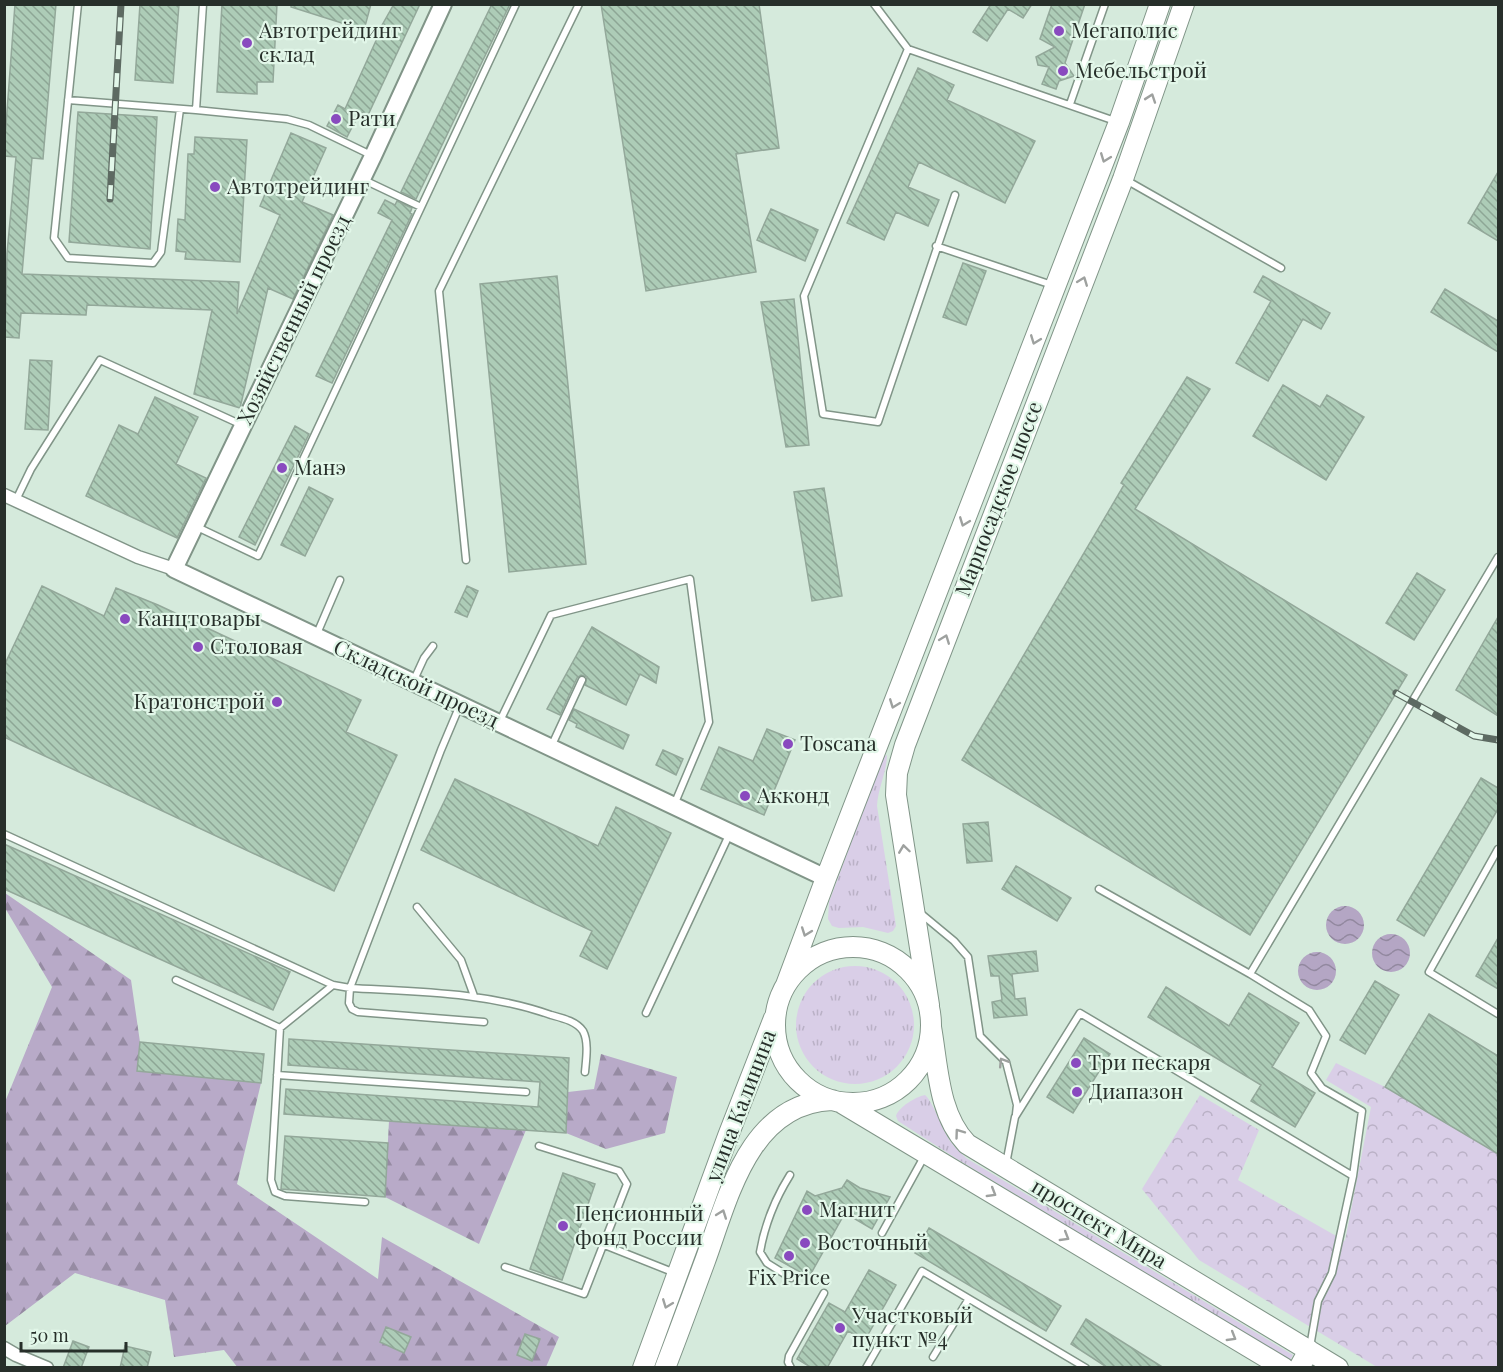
<svg xmlns="http://www.w3.org/2000/svg" width="1503" height="1372" font-family="'Playfair Display',serif">
	<defs>
		<pattern id="grass-tufts" width="24" height="20" patternUnits="userSpaceOnUse" patternTransform="scale(1.5)"><rect width="24" height="20" fill="#d9cee7"/><path d="M3 7l-1-3M5 7V3M7 7l1-3M15 17l-1-3M17 17v-4M19 17l1-3" fill="none" stroke="#bab1c6"/></pattern>
		<pattern id="forest-firs" width="22" height="20" patternUnits="userSpaceOnUse" patternTransform="scale(1.5)"><rect width="22" height="20" fill="#b8aac8"/><path d="M5 1l3.5 6h-7zM16 11l3.5 6h-7z" fill="#968ba3"/></pattern>
		<pattern id="park-crowns" width="20" height="18" patternUnits="userSpaceOnUse" patternTransform="scale(1.5)"><rect width="20" height="18" fill="#d9cee7"/><path d="M2 6a3 3 0 1 1 6 0M12 15a3 3 0 1 1 6 0" fill="none" stroke="#bab1c6"/></pattern>
		<pattern id="water-waves" width="16" height="10" patternUnits="userSpaceOnUse" patternTransform="scale(1.5)"><rect width="16" height="10" fill="#b4a6c4"/><path d="M0 5q4-4 8 0t8 0" fill="none" stroke="#92889f"/></pattern>
		<pattern id="building-back-hatch" width="6" height="6" patternUnits="userSpaceOnUse" patternTransform="scale(1.5)"><rect width="6" height="6" fill="#adccb7"/><path d="M-1 5l2 2M0 0l6 6M5-1l2 2" fill="none" stroke="#8da695"/></pattern>
	</defs>
	<rect width="100%" height="100%" fill="#d5eadc"/>
	<path fill="url(#grass-tufts)" d="M887,755c0,16 -9,33 -10,51l19,120 -3,5 -5,2 -25,-6 -24,1 -7,-2 -4,-7 1,-17 54,-145z
		M796 1025a59 59 0 1 1 118 0a59 59 0 1 1-118 0Z
		M925,1095c7,5 18,36 25,46 4,6 11,12 16,17l327,197 -3,5 -333,-201 -59,-38 -2,-5c3,-9 19,-19 29,-21z"/>
	<path fill="url(#forest-firs)" d="M5,893l126,87 9,62 -3,29 124,12 -24,101 141,95 4,-42 177,100 -13,30 -308,1 -14,-18 -50,7 -9,-57 -90,-27 -70,53v-224l47,-115 -47,-79z
		M601,1054l76,23 -12,56 -59,16 -40,-16 2,-41 26,-3z
		M389,1121l137,9 -47,114 -94,-47z"/>
	<path fill="url(#park-crowns)" d="M1336,1063l49,24 113,67v213h-121l-178,-107 -57,-71 58,-94 59,35 -21,50 107,61 26,-134 -45,-27z"/>
	<path fill="url(#water-waves)" d="M1326 925a19 19 0 1 1 38 0a19 19 0 1 1-38 0Z
		M1372 953a19 19 0 1 1 38 0a19 19 0 1 1-38 0Z
		M1298 971a19 19 0 1 1 38 0a19 19 0 1 1-38 0Z"/>
	<path fill="url(#building-back-hatch)" stroke="#93a89a" stroke-width="1.5" d="M15,4h41l-13,155 -11,-1 -10,116 217,8 -2,32 43,-99 -20,-9 31,-73 35,15 -24,54 31,13 -40,84 -25,-11 -28,120 -46,-14 18,-84 -125,-5 -1,10 -65,-2 -2,25 -14,-1 2,-84 9,-96 -12,-1v-5z
		M140,4h39l-6,79 -38,-3z
		M222,4h55l-4,78h-16v12l-40,-2z
		M291,4h80l-7,26 -73,-23z
		M394,4h26l-52,111 -8,-3 -13,25 -20,-11 11,-21 7,4 34,-75h-2z
		M492,4h18l-94,195 -15,-7z
		M601,4h158l20,144 -43,6 20,118 -110,19z
		M991,4h41l-9,14 -15,-9 -21,32 -14,-9z
		M1052,4h33l-20,59 9,13 -15,5 -3,8 -14,-5 7,-17 -11,-2 -2,-8 19,-10 -15,-8z
		M918,68l36,17 -7,15 88,41 -30,62 -86,-41 -11,25 31,13 -11,26 -32,-14 -12,28 -37,-17z
		M78,112l79,5 -7,132 -81,-7z
		M195,137l52,3 -7,122 -55,-3 1,-7 -10,-1 2,-32 7,1 3,-66h6z
		M1498,172v69l-30,-18z
		M385,200l10,5 2,-4 15,7 -2,5 2,1 -80,169 -16,-7 76,-156 -14,-7z
		M771,209l47,21 -13,31 -48,-21z
		M963,263l23,8 -20,54 -23,-8z
		M557,276l29,288 -77,8 -29,-288z
		M1263,276l67,37 -9,16 -18,-10 -35,62 -32,-18 35,-62 -17,-9z
		M1445,289l53,32v31l-67,-40z
		M794,299l15,146 -23,2 -25,-145z
		M30,360l22,1 -4,69 -23,-1z
		M1187,377l23,12 -75,120 272,166 -157,260 -288,-175 162,-275 -3,-2z
		M1283,385l37,22 7,-12 37,22 -38,63 -73,-44z
		M155,397l43,20 -22,47 30,14 -29,60 -91,-42 33,-71 19,9z
		M295,426l14,8 -54,111 -16,-8z
		M309,487l24,12 -28,57 -24,-11z
		M824,488l18,108 -30,5 -18,-109z
		M1417,573l28,17 -31,50 -28,-17z
		M42,586l62,30 12,-28 42,17 203,95 -15,32 51,23 -63,136 -330,-154v-71z
		M467,586l11,5 -11,26 -12,-5z
		M1498,617v99l-42,-26z
		M592,627l67,40 -3,16 -16,-9 -14,31 -41,-20 2,-8 -6,-2 -4,3 -17,37 -13,-6z
		M574,709l55,26 -6,14 -47,-22 1,-3 -8,-4z
		M767,729l28,11 -31,75 -63,-26 18,-42 34,14z
		M663,750l20,9 -7,16 -20,-10z
		M1481,778l17,10v21l-74,127 -27,-16z
		M455,779l143,67 18,-39 55,26 -64,136 -27,-13 12,-25 -171,-81z
		M988,822l4,39 -25,2 -4,-39z
		M4,844l286,128 -17,38 -269,-121z
		M1016,866l55,32 -14,23 -55,-32z
		M1498,938v51l-22,-13z
		M1036,951l2,20 -26,3 3,25 10,-1 2,17 -33,3 -2,-16 10,-2 -3,-24h-8l-3,-20z
		M1375,981l24,14 -34,59 -25,-14z
		M1166,987l63,39 20,-33 50,30 -27,44 43,26 -20,34 -44,-26 10,-16 -113,-68z
		M1429,1014l69,42v98l-113,-67z
		M1084,1038l26,16 -37,59 -26,-16z
		M289,1039l280,19 -3,75 -282,-19 2,-25 252,18 2,-25 -252,-17z
		M140,1042l124,12 -3,29 -124,-12z
		M285,1136l103,7 -3,54 -104,-8z
		M563,1173l32,11 -33,96 -32,-11z
		M847,1180l13,8 30,9 -18,32 -27,-16 -36,64 -34,-19 32,-67 8,5 27,-8z
		M929,1228l132,78 -15,25 -131,-78z
		M869,1270l27,15 -31,55 -17,-9 -21,37h-15l-15,-9 32,-56 16,9z
		M1086,1319l78,49h-56l-37,-24z
		M386,1327l25,10 -7,16 -24,-11z
		M525,1334l15,5 -8,22 -15,-6z
		M73,1341l16,6 -8,21h-18z
		M125,1346l26,6 -4,16h-27z"/>
	<g fill="none" stroke-linecap="round" stroke-linejoin="round">
		<g stroke="#819588" stroke-width="9">
			<path id="service" d="M78,4l-24,234 14,20 85,5 8,-11 19,-143
				M874,4l34,45 207,72
				M908,49l-104,247 19,118 55,8 77,-227
				M68,100l128,10 91,9 22,6 64,31
				M1070,104l35,-100
				M196,110l7,-106
				M362,179l59,28
				M1126,180l155,88
				M936,246l116,39
				M16,500l15,-31 69,-109 142,65
				M195,526l63,30 258,-552
				M466,560l-27,-269 140,-287
				M316,636l24,-56
				M413,682l11,-24 9,-12
				M460,705l-19,45 -91,238 -1,15 3,6 6,3 126,10
				M499,723l52,-108 139,-36 19,143 -35,83
				M551,747l31,-67
				M4,834l329,151 17,3c68,4 136,4 201,27 11,3 25,6 32,16 6,11 3,29 2,41
				M1498,849l-69,123 69,42
				M1099,889l151,85 248,-417
				M417,907l44,53 13,36
				M919,912l35,29 14,16 12,79 26,26 11,43 -1,9
				M1250,974l59,36 17,26 -15,37 11,15 40,23 -9,65 -21,97 -14,28 -8,46
				M176,980l104,48 53,-43
				M646,1013l84,-180
				M280,1028l-9,152 4,12 10,4 80,6
				M277,1075l249,17
				M1006,1164l9,-47 65,-104 273,163
				M790,1175c-15,24 -25,48 -30,77l7,11 24,15
				M882,1233l43,-78
				M602,1244l73,29
				M505,1267l79,27 43,-110 -8,-13 -80,-25
				M933,1357l35,-57
				M791,1368l-3,-6 1,-6 35,-63
				M866,1368l56,-97 164,97"/>
		</g>
		<g stroke="#819588" stroke-width="15">
			<path id="minor" d="M4,495l134,62 36,12
				M4,1348l12,7 31,13"/>
		</g>
		<g stroke="#819588" stroke-width="20">
			<path id="tertiary" d="M443,4l-70,152 -199,413 652,309"/>
		</g>
		<g stroke="#819588" stroke-width="22">
			<path id="primary" d="M775 1025a78 78 0 1 1 156 0a78 78 0 1 1-156 0Z
				M786,985l40,-107 293,-756 41,-118
				M929,1005l-33,-210 1,-22 8,-28 218,-566 61,-175
				M931,1027c7,39 7,87 36,117l371,224
				M840,1102l444,266
				M643,1368l85,-232 46,-118
				M665,1368c14,-36 27,-72 40,-107 23,-63 44,-158 127,-161
				M1299,1368l10,-18"/>
		</g>
		<use href="#service" stroke="#fff" stroke-width="6"/>
		<use href="#minor" stroke="#fff" stroke-width="12"/>
		<use href="#tertiary" stroke="#fff" stroke-width="16"/>
		<use href="#primary" stroke="#fff" stroke-width="20"/>
		<g stroke="#5d6a62" stroke-width="7">
			<path id="rail" d="M110,199l11,-195
				M1396,693l78,43 24,4"/>
		</g>
		<use href="#rail" stroke="#e2f7e9" stroke-width="4.5" stroke-dasharray="14" stroke-linecap="butt"/>
	</g>
	<defs><path id="oneway-chevron" d="M-2-3.5L2.5 0L-2 3.5" fill="none" stroke-width="1.6" stroke-linecap="round" stroke-linejoin="round" transform="scale(1.5)"/></defs>
	<g stroke="#9ea19f">
		<use href="#oneway-chevron" transform="translate(1151 98) rotate(-71)"/>
		<use href="#oneway-chevron" transform="translate(1105 158) rotate(111)"/>
		<use href="#oneway-chevron" transform="translate(1083 281) rotate(-69)"/>
		<use href="#oneway-chevron" transform="translate(1035 340) rotate(111)"/>
		<use href="#oneway-chevron" transform="translate(964 522) rotate(111)"/>
		<use href="#oneway-chevron" transform="translate(945 639) rotate(-69)"/>
		<use href="#oneway-chevron" transform="translate(894 704) rotate(111)"/>
		<use href="#oneway-chevron" transform="translate(904 849) rotate(-98)"/>
		<use href="#oneway-chevron" transform="translate(806 932) rotate(110)"/>
		<use href="#oneway-chevron" transform="translate(1003 1062) rotate(-122)"/>
		<use href="#oneway-chevron" transform="translate(959 1133) rotate(-126)"/>
		<use href="#oneway-chevron" transform="translate(992 1193) rotate(31)"/>
		<use href="#oneway-chevron" transform="translate(722 1214) rotate(-70)"/>
		<use href="#oneway-chevron" transform="translate(1065 1237) rotate(31)"/>
		<use href="#oneway-chevron" transform="translate(667 1304) rotate(111)"/>
		<use href="#oneway-chevron" transform="translate(1232 1337) rotate(31)"/>
	</g>
	<g fill="#894abf" stroke="#e2f7e9" stroke-width="2">
		<circle cx="1059" cy="31" r="6"/>
		<circle cx="247" cy="43" r="6"/>
		<circle cx="1063" cy="71" r="6"/>
		<circle cx="336" cy="119" r="6"/>
		<circle cx="215" cy="187" r="6"/>
		<circle cx="282" cy="468" r="6"/>
		<circle cx="125" cy="619" r="6"/>
		<circle cx="198" cy="647" r="6"/>
		<circle cx="277" cy="702" r="6"/>
		<circle cx="788" cy="744" r="6"/>
		<circle cx="745" cy="796" r="6"/>
		<circle cx="1076" cy="1063" r="6"/>
		<circle cx="1077" cy="1092" r="6"/>
		<circle cx="807" cy="1210" r="6"/>
		<circle cx="563" cy="1226" r="6"/>
		<circle cx="805" cy="1243" r="6"/>
		<circle cx="789" cy="1256" r="6"/>
		<circle cx="840" cy="1328" r="6"/>
	</g>
	<g text-anchor="middle" stroke-width="4.5" stroke-linejoin="round" paint-order="stroke">
		<g font-size="21" fill="#272f2a" stroke="#e2f7e9" text-anchor="start">
			<text x="259" y="38">Автотрейдинг<tspan x="259" dy="24">склад</tspan></text>
			<text x="1071" y="38">Мегаполис</text>
			<text x="1075" y="78">Мебельстрой</text>
			<text x="348" y="126">Рати</text>
			<text x="227" y="194">Автотрейдинг</text>
			<text x="294" y="475">Манэ</text>
			<text x="137" y="626">Канцтовары</text>
			<text x="210" y="654">Столовая</text>
			<text x="265" y="709" text-anchor="end">Кратонстрой</text>
			<text x="800" y="751">Toscana</text>
			<text x="757" y="803">Акконд</text>
			<text x="1088" y="1070">Три пескаря</text>
			<text x="1089" y="1099">Диапазон</text>
			<text x="819" y="1217">Магнит</text>
			<text x="575" y="1221">Пенсионный<tspan x="575" dy="24">фонд России</tspan></text>
			<text x="817" y="1250">Восточный</text>
			<text x="789" y="1285" text-anchor="middle">Fix Price</text>
			<text x="852" y="1323">Участковый<tspan x="852" dy="24">пункт №4</tspan></text>
		</g>
		<g font-size="21" fill="#272f2a" stroke="#e2f7e9">
			<text transform="translate(294 320) rotate(-64)" y="7">Хозяйственный проезд</text>
			<text transform="translate(999 499) rotate(-69)" y="7">Марпосадское шоссе</text>
			<text transform="translate(416 684) rotate(25)" y="7">Складской проезд</text>
			<text transform="translate(741 1106) rotate(-69)" y="7">улица Калинина</text>
			<text transform="translate(1099 1224) rotate(31)" y="7">проспект Мира</text>
		</g>
	</g>
	<rect width="1503" height="1372" fill="none" stroke="#272f2a" stroke-width="12"/>
	<path d="M21 1342v9h105v-9" fill="none" stroke="#272f2a" stroke-width="3"/>
	<text x="30" y="1342" font-size="18" fill="#272f2a" stroke="#e2f7e9" stroke-width="4.5" paint-order="stroke">50 m</text>
</svg>
